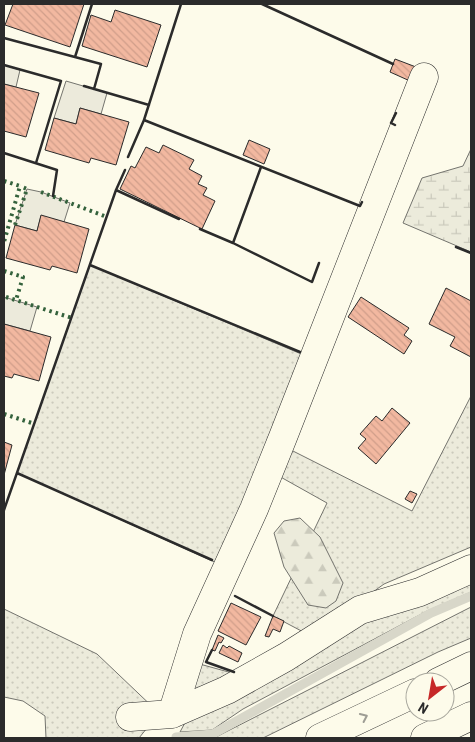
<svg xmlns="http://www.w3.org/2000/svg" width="475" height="742" font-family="'Roboto Condensed',sans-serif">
	<defs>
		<pattern id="grass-dots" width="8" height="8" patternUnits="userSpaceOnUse" patternTransform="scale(1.25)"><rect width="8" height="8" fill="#ecebdb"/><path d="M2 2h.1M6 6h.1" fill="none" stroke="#cbcabc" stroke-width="1.8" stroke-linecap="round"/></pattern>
		<pattern id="forest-firs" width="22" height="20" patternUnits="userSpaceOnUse" patternTransform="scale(1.25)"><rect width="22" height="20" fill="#ecebdb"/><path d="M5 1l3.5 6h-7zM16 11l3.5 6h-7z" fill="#cbcabc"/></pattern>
		<pattern id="wetland-marsh" width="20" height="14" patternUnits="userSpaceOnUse" patternTransform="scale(1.25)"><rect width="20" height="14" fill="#ecebdb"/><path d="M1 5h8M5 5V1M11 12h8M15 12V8" fill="none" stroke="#cbcabc"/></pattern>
		<pattern id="building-back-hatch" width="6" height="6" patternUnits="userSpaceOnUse" patternTransform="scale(1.25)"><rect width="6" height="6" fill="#f2b8a0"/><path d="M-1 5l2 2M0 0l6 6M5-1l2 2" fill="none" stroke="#d09e8a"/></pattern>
	</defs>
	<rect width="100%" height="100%" fill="#fdfbea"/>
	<path fill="url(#grass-dots)" stroke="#74746e" d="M90,265l216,91 -87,208 -202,-91z
		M471,396v151l-87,37 -40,29 -35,22 -36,-19 54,-113 -50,-28 8,-28 127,64z
		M471,564v28l-44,19 -184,98 -31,21 -32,2 7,-13z
		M471,607v31l-33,14 -175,86h-49z
		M4,609l93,45 62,59 -20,25h-93l-1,-22 -22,-15 -19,-4z
		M196,663l47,13 -60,28z"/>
	<path fill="url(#forest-firs)" stroke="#74746e" d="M300,518l20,19 23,46 -7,18 -10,7 -18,-3 -24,-38 -10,-34 10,-12z"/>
	<path fill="url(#wetland-marsh)" stroke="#74746e" d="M471,149v103l-68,-29 19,-45 41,-12z"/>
	<path fill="#eceadb" stroke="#74746e" d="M4,65l16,5 -4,17 -12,-3z
		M66,81l41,12 -6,21 -21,-6 -4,16 -22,-6z
		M27,189l14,3 29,11 -6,19 -23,-6 -4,15 -22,-6z
		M4,297l33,10 -7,24 -26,-7z"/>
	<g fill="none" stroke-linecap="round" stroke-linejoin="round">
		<path stroke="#d8d7c9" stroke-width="9" d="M176,737l37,-3 218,-121 40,-17"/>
	</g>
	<path fill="url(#building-back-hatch)" stroke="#2b2b2b" d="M13,4h71l-14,43 -65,-22z
		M115,10l46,15 -14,42 -65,-21 9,-31 20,7z
		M395,59l21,8 -6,14 -20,-9z
		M4,84l35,9 -13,44 -22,-6z
		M80,108l49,14 -13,43 -25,-7 -2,5 -44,-13 9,-32 22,6z
		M249,140l21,9 -6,15 -21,-9z
		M163,145l31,15 -5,9 13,7 -4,8 9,4 -4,7 12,6 -13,28 -82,-40 11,-23 4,2 11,-21 13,6z
		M41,215l48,14 -12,44 -25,-7 -2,4 -44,-12 9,-33 22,6z
		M446,288l25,13v56l-21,-11 5,-9 -26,-13z
		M361,297l48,31 -5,7 8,6 -8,13 -56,-37z
		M4,324l47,13 -12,44 -25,-7 -2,4 -8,-2z
		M392,408l18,15 -34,41 -18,-16 8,-9 -6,-5 16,-18 6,5z
		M4,442l8,3 -8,30z
		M410,491l7,3 -5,9 -7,-4z
		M231,603l30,14 -15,28 -28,-14z
		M273,616l11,5 -4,11 -7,-3 -4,8 -4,-1z
		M218,635l6,3 -3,5 -2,-1 -4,9 -3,-1z
		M223,645l4,3 2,-2 13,7 -4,9 -19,-9z"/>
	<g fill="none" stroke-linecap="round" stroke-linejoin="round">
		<g stroke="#2b2b2b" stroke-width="29">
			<path id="minor" d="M172,714l25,-80 57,-125 29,-72 141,-360
				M130,717l42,-3 55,-24 59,-33 74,-47 60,-18 51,-23"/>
		</g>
		<g stroke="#2b2b2b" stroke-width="29">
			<path id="highway" d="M438,682l33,-16
				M320,738l95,-45
				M425,738l46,-22"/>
		</g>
		<use href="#minor" stroke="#fdfbea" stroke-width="28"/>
		<use href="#highway" stroke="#fdfbea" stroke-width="28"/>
		<path stroke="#34623c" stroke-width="4" stroke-dasharray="2.5 4" stroke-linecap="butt" d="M4,181l16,5 -16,56
			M41,192l66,25
			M15,225l12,-36 -7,-3
			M4,271l19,6 -7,23
			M6,297l66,21
			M4,414l31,10"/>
		<path stroke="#2b2b2b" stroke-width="2.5" d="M181,4l-37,116 216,86 2,-4
			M262,4l131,60
			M4,38l97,26 -7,25
			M75,57l17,-53
			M4,65l57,16 -25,82
			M84,86l65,19
			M395,125l-4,-2 5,-10
			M4,153l53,17 -4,26
			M128,157l16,-37
			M125,170l-9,20 63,29
			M200,229l33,14 28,-76
			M233,243l79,39 7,-19
			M456,247l15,6
			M90,265l210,87
			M17,473l195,87
			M4,510l112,-320
			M235,596l38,20
			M212,650l-6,12 28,10"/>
	</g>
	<defs><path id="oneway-chevron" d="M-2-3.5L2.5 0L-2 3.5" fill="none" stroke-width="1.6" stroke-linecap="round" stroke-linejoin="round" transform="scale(1.25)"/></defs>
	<use stroke="#9e9d94" href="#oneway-chevron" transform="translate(364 717) rotate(-25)"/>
	<rect width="475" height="742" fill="none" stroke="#2b2b2b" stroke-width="10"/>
	<g transform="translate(430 697) rotate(211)"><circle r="24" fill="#fdfbea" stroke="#a9a89e"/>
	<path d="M0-4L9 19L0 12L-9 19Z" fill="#c62828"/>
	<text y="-8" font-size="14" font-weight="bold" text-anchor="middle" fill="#2b2b2b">N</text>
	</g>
</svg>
